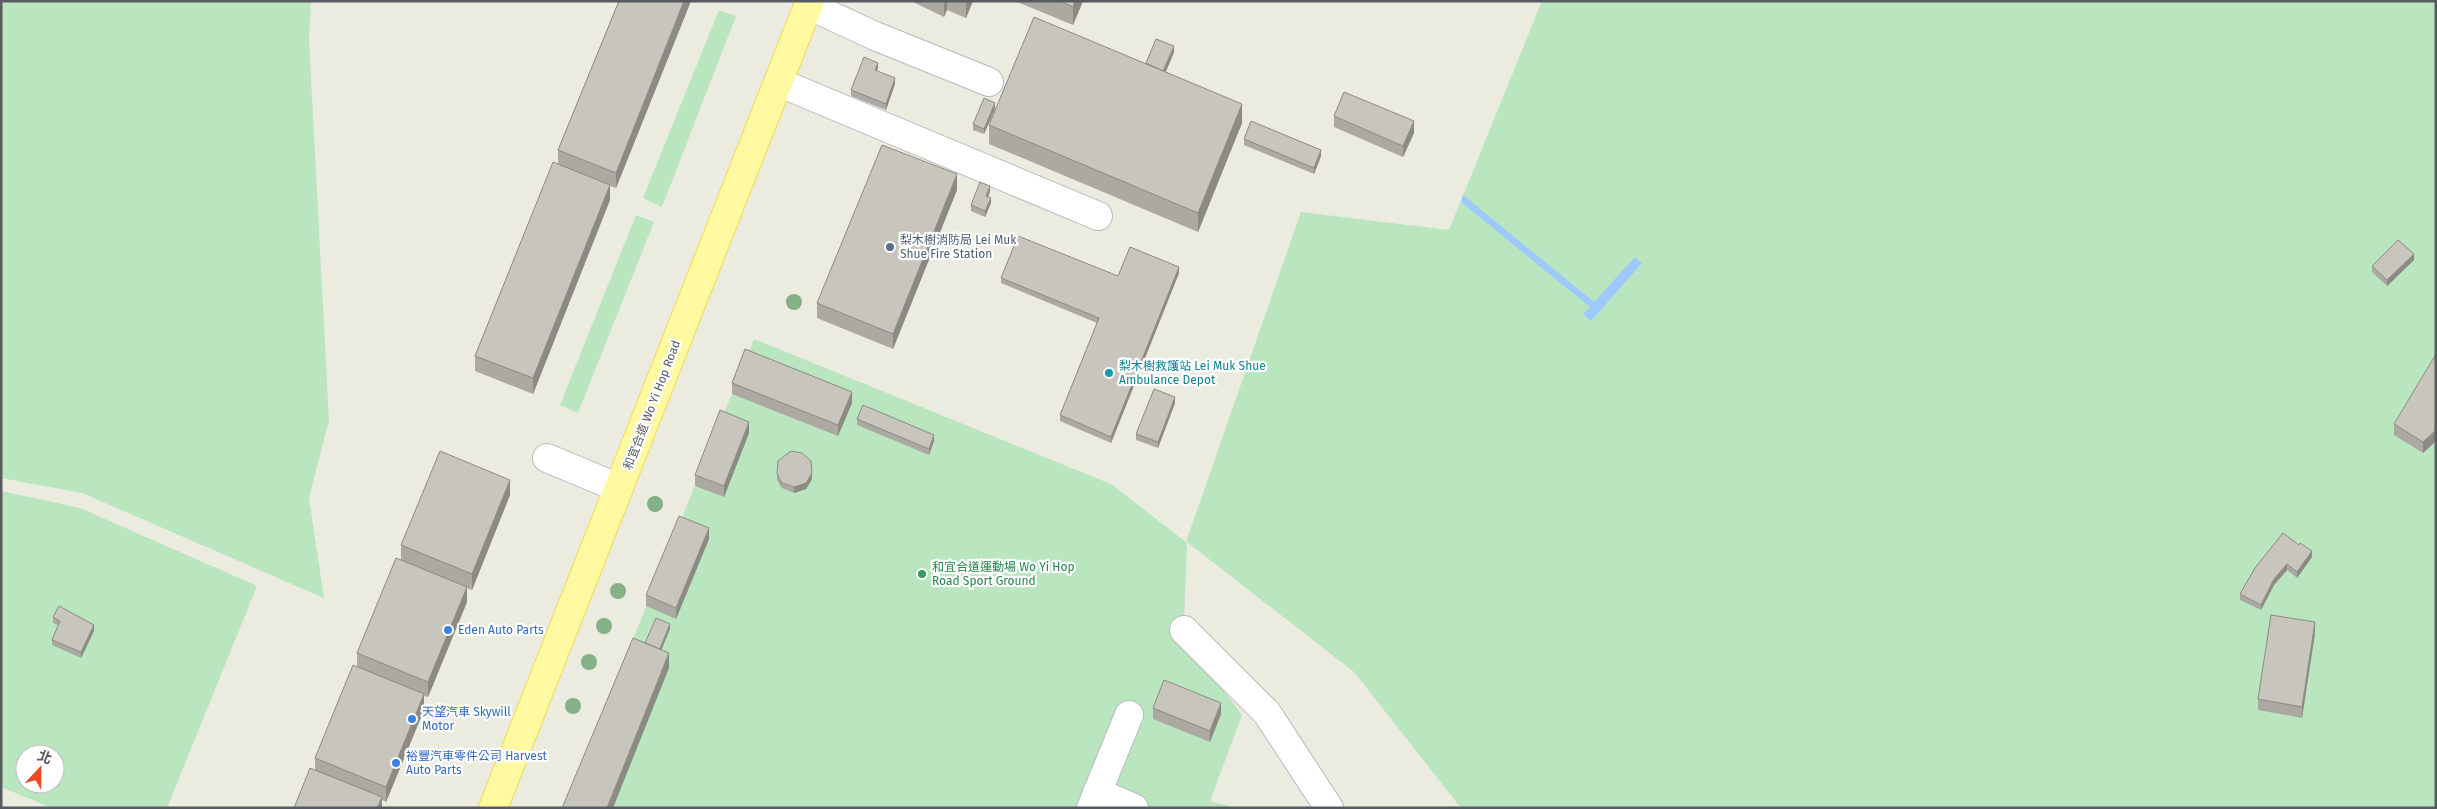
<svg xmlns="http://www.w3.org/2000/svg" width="2437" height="809" font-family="'Fira Sans','Noto Sans TC',sans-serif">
	<rect width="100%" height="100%" fill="#ecebdf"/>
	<path fill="#bae6bf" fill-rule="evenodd" d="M1,1h310l-2,38 20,381 -20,78 15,100 -242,-105 -81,-15z
		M1542,1h894v807h-975l-107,-136 -167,-130 -3,84 33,55 25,34 -32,86 27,7h-672l189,-469 357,145 75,58 115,-330 148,18z
		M719,10l17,6 -74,191 -19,-9z
		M636,215l18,7 -76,191 -18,-8z
		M1,491l79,17 177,78 -90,222h-115l-51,-21zM25,754h30v30h-30z"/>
	<path fill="#9dc9ff" d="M1463,195l131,107 41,-45 7,6 -51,58 -8,-7 7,-7 -129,-105z"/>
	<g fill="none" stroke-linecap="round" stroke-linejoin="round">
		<g stroke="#b7b9bf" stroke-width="30">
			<path id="minor" d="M808,5l67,31 114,46
				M778,82l320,134
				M547,458l72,30
				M1184,630l83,83 62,95
				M1097,792l37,16
				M1091,808l38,-93"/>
		</g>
		<g stroke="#f7d94e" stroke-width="30">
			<path id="major" d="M493,808l317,-807"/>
		</g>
		<use href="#minor" stroke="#fff" stroke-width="28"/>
		<use href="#major" stroke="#fffaa2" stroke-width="28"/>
	</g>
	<g fill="#84b186">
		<circle cx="794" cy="302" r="8"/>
		<circle cx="655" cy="504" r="8"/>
		<circle cx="618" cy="591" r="8"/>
		<circle cx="604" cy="626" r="8"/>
		<circle cx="589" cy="662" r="8"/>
		<circle cx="573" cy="706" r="8"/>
	</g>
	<path fill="#aba9a2" d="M619,1h72l-75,187 -6,-2v14l-77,194 -58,-23v-15l83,-192v-14z
		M911,1h62l-7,17 -19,-8 -3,7z
		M1015,1h68l-10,24z
		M1174,52l-9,20 77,51 -44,109 -209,-88v-19z
		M878,68l-1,3 18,13 -9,26 -35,-14v-6z
		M995,109l-11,25 -11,-4v-6z
		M1334,116l80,17 -11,24 -69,-30z
		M1244,139l77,17 -7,18 -70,-29z
		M957,190l-64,159 -76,-31v-15z
		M990,192l-2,5 3,6 -6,14 -14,-6v-6z
		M2414,260l-27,26 -15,-14v-6z
		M1179,273l-68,170 -51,-22v-6l37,-92 -96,-40v-5l117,-2z
		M732,383l120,20 -14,33 -106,-42z
		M1175,403l-17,45 -22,-8v-6z
		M857,419l77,22 -5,14 -72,-30z
		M2394,424l42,17 -13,12 -29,-18z
		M749,433l-25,64 -29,-11v-11z
		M777,473l35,6 -6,10 -12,4 -12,-5 -3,-4 -2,-5z
		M510,495l-38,95 -5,-2v14l-39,95 -4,-1v14l-38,92 -4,-2v8l-67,-38v-12l42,-91v-14l44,-93v-15z
		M709,539l-33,80 -30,-13v-11z
		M2312,557l-15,21 -10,-8 -13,15 -13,25 -21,-10v-6l15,-26z
		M53,617l41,14 -13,27 -29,-13v-5l6,-15 -5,-2z
		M2315,633l-13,85 -44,-8v-11z
		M1153,708l68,6 -11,28 -57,-23z"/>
	<path fill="#8b8a84" d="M684,1h7l-75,187v-15z
		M944,1h3v9l-3,7z
		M966,1h7l-7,17z
		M1075,1h8l-10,24v-18z
		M1174,46v6l-13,32v-6z
		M878,63v5l-3,8v-6z
		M895,78v6l-9,26v-6z
		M995,103v6l-11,25v-5z
		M1242,104v19l-44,109v-19z
		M1414,121v12l-11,24v-11z
		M1321,150v6l-7,18v-6z
		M957,174v16l-64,159v-15z
		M610,185v15l-77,194v-16z
		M990,186v6l-4,10v-6z
		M991,198v5l-6,14v-6z
		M2414,254v6l-27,26v-6z
		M1179,267v6l-68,170v-6z
		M852,392v11l-14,33v-11z
		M1175,397v6l-17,45v-6z
		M749,422v11l-25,64v-11z
		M2436,430v11l-13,12v-11z
		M934,435v6l-5,14v-6z
		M812,473v6l-6,10 -12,4v-6z
		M510,480v15l-38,95v-16z
		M709,528v11l-33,80v-11z
		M2312,551v6l-15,21v-6z
		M2287,564v6l-13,15 -13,25v-5l13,-26z
		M467,587v15l-39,95v-15z
		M2315,622v11l-13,85v-11z
		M670,624v5l-14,34v-6z
		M94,625v6l-13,27v-6z
		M669,653v15l-56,140h-6z
		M424,694v16l-38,92v-15z
		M1221,703v11l-11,28v-11z
		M382,797v11h-5z"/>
	<path fill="#c7c5bc" stroke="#8b8a84" d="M619,1h65l-68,172 -58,-23z
		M1060,1h15l-2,6z
		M1034,17l208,87 -44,109 -209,-88z
		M1156,39l18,7 -11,25 -17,-8z
		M864,57l14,6 -3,7 20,8 -9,26 -35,-14z
		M1344,92l70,29 -11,25 -69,-30z
		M984,98l11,5 -11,26 -11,-5z
		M1251,121l70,29 -7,18 -70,-29z
		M882,145l75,29 -64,160 -76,-31z
		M553,162l57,23 -77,193 -58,-22z
		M980,182l10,4 -4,10 5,2 -6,13 -14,-6z
		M1018,236l100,40 12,-29 49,20 -68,170 -51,-22 39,-97 -98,-40z
		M2398,240l16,14 -27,26 -15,-14z
		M745,349l107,43 -14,33 -106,-42z
		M2436,354v76l-13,12 -29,-18z
		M1154,389l21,8 -17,45 -22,-8z
		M863,405l71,30 -5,14 -72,-30z
		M720,410l29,12 -25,64 -29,-11z
		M440,451l70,29 -38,94 -71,-29z
		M791,451l11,2 9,8 1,12 -6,10 -12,4 -12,-4 -3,-5 -2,-5 1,-12z
		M679,516l30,12 -33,80 -30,-13z
		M2283,533l16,12 1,-2 12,8 -15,21 -10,-8 -13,15 -13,26 -21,-11 15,-26z
		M396,558l71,29 -39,95 -71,-29z
		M59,606l35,19 -13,27 -29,-12 8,-19 -7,-4z
		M2271,615l44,7 -13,85 -44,-8z
		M656,618l14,6 -10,25 -15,-6z
		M633,638l36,15 -62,155h-45z
		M353,665l71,29 -38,93 -71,-29z
		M1164,680l57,23 -11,28 -57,-23z
		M310,768l72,29 -5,11h-83z"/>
	<circle fill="#5c6f8a" stroke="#fff" stroke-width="2" cx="890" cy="247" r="5"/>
	<circle fill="#0f9aa8" stroke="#fff" stroke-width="2" cx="1109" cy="373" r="5"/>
	<circle fill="#2e9e5b" stroke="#fff" stroke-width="2" cx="922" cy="574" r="5"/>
	<g fill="#3f7fe0" stroke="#fff" stroke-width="2">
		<circle cx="448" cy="630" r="5"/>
		<circle cx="412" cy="719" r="5"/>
		<circle cx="396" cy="763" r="5"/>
	</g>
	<g text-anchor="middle" stroke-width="4.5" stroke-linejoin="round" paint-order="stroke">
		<g font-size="12" fill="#4e5e75" stroke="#fff" text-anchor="start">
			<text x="900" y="244">梨木樹消防局 Lei Muk<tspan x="900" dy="14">Shue Fire Station</tspan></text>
		</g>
		<g font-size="12" fill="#0d838f" stroke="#fff" text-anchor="start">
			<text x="1119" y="370">梨木樹救護站 Lei Muk Shue<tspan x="1119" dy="14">Ambulance Depot</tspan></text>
		</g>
		<g font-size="12" fill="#585b61" stroke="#fff">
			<text transform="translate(652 405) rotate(-69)" y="4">和宜合道 Wo Yi Hop Road</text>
		</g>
		<g font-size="12" fill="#27864d" stroke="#fff" text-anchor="start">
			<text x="932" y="571">和宜合道運動場 Wo Yi Hop<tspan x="932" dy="14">Road Sport Ground</tspan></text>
		</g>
		<g font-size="12" fill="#366cbe" stroke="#fff" text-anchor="start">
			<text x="458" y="634">Eden Auto Parts</text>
			<text x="422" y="716">天望汽車 Skywill<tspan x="422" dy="14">Motor</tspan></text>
			<text x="406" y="760">裕豐汽車零件公司 Harvest<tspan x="406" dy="14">Auto Parts</tspan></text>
		</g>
	</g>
	<rect width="2437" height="809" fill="none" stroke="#585b61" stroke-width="5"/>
	<g transform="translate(40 769) rotate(22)"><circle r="24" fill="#ffffff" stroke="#bcbdc0"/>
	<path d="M0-4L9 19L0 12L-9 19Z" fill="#f04822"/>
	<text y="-8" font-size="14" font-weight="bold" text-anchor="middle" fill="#585b61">北</text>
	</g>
</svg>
